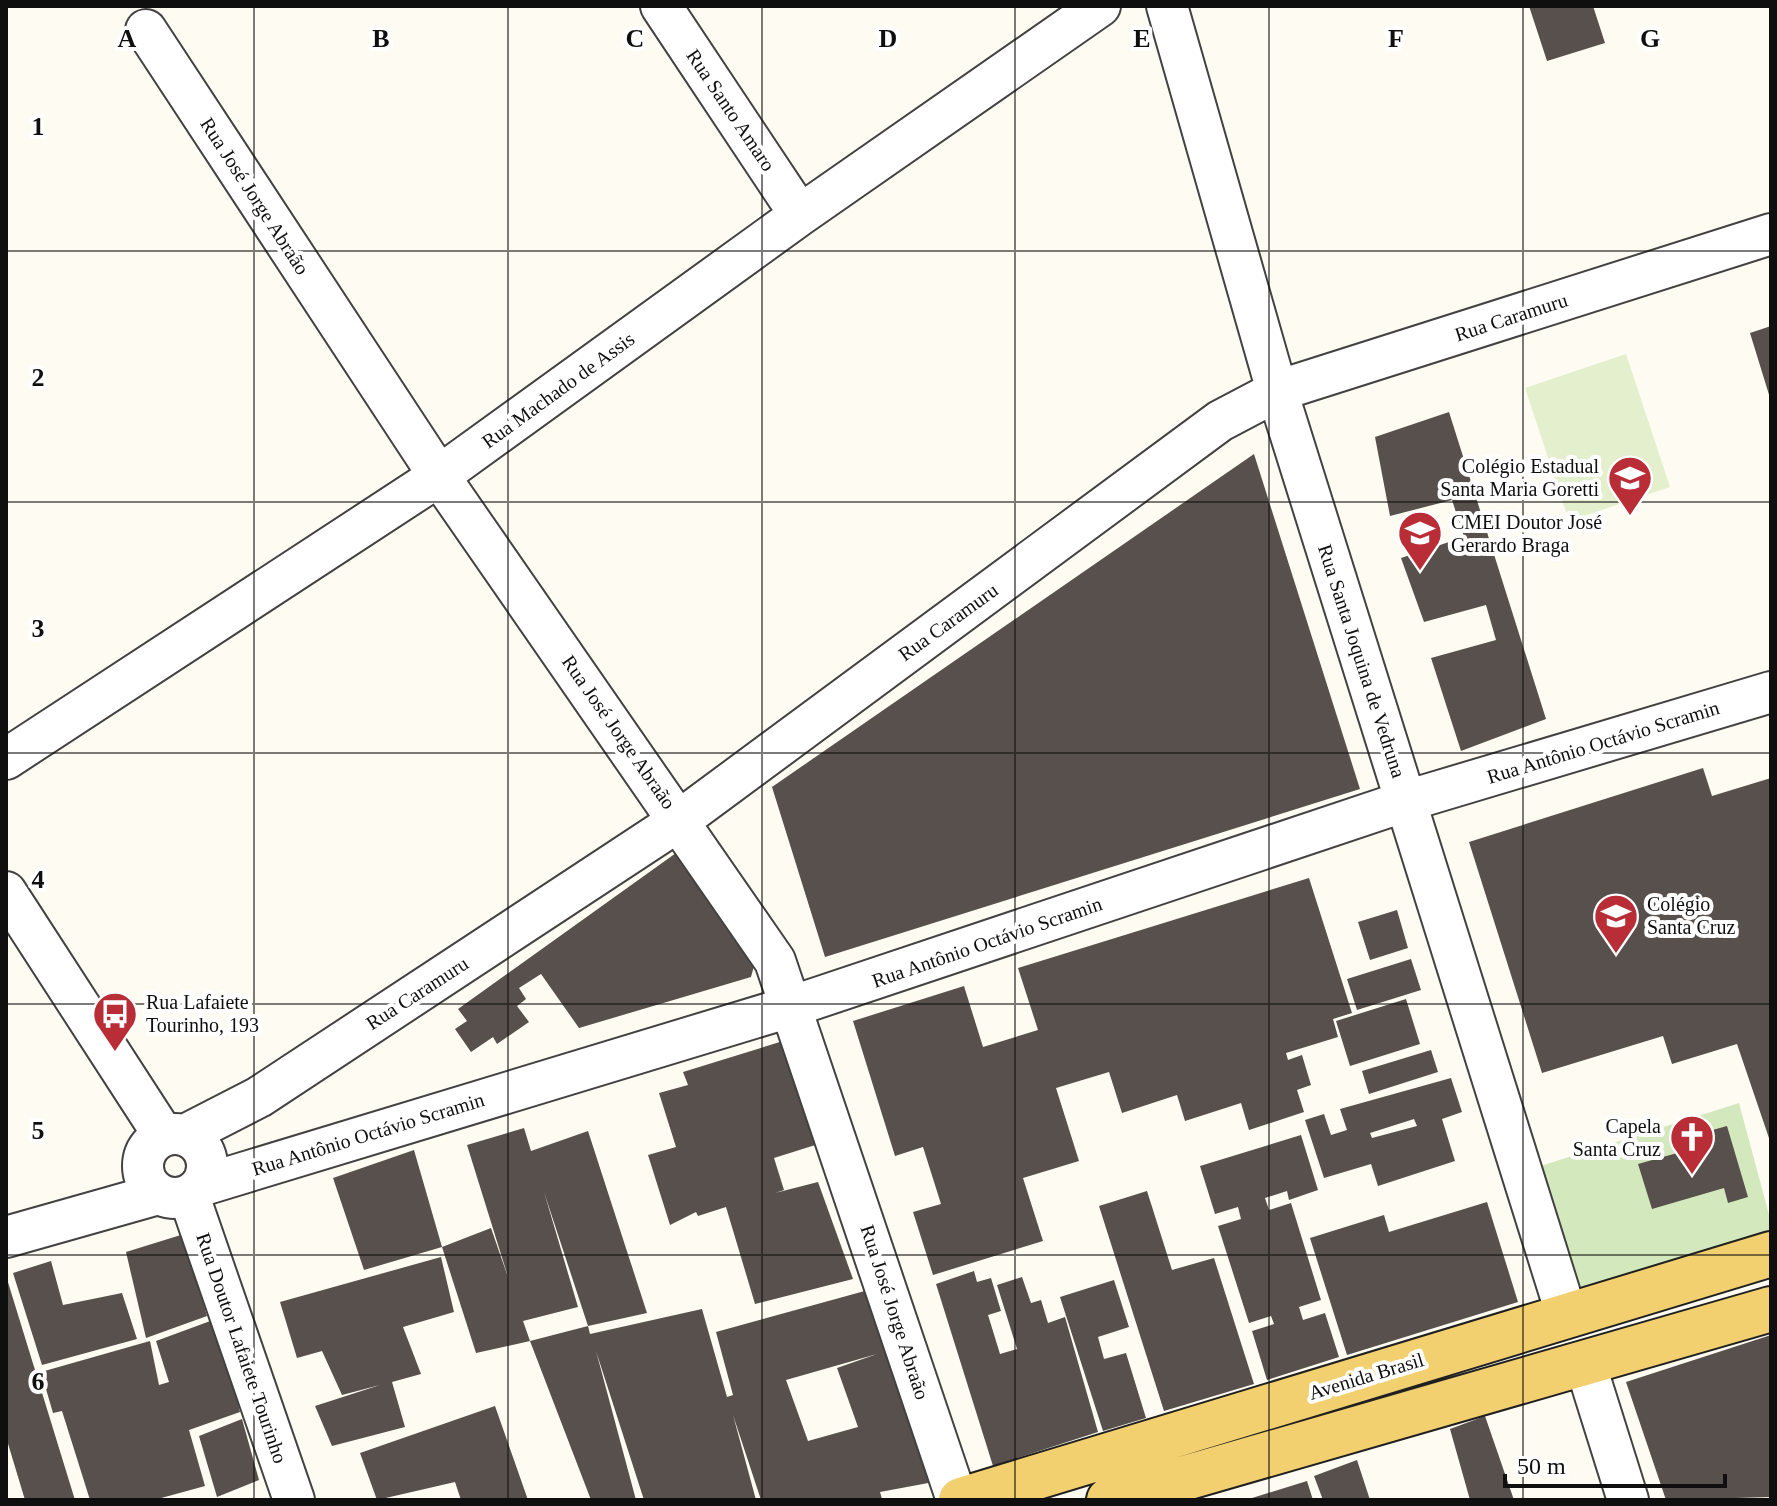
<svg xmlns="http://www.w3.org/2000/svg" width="1777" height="1506" font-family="Georgia,serif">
	<rect width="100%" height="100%" fill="#fefcf2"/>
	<path fill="#d4e8bd" d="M1739,1103l32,119v23l-202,58 -41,-133z"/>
	<path fill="#e4efce" d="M1626,354l44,133 -101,34 -44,-133z"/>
	<path fill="#57504c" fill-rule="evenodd" d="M1529,6h64l12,37 -58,18z
		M1771,326v72h-1l-20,-65z
		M1449,412l97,307 -85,32 -30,-93 65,-18 -10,-35 -62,17 -23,-64 63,-21 -12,-37 -62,16 -15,-79z
		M1254,454l106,335 -535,168 -53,-170z
		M1703,768l9,28 59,-18v366l-34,-100 -65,20 -9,-28 -121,37 -73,-231z
		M676,853l78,113 -3,11 -172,51 -38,-54 -22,14 7,11 -9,7 12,16 -32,22 -4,-7 -22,15 -16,-23 12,-8 -9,-12z
		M1309,878l43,135 -19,6 5,18 -52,16 2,7 14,-5 9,30 -14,5 7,22 -55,18 -8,-27 -56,18 -8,-26 -55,18 -13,-41 -53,16 23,73 -56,17 20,63 -110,34 -20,-63 28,-8 -18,-57 -28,9 -42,-135 111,-35 19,61 55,-17 -20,-62z
		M1397,910l11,38 -38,12 -12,-38z
		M1411,959l10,31 -64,20 -10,-31z
		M1406,999l14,45 -70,22 -14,-45z
		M796,1037l32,104 -54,17 10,32 -9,3 43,-11 35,97 -98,25 -29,-97 -28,9 -2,-4 -26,13 -22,-70 28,-8 -17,-54 29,-8 -5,-13z
		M1431,1050l7,22 -69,22 -7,-23z
		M1451,1078l11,34 -20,7 13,42 -77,25 -7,-22 -47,14 -19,-58 19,-6 7,21 16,-5 -7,-21zM1414,1119l3,7 -45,12 -2,-5z
		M1727,1126l21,71 -20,6 -4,-15 -72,21 -14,-45 75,-21 -4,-12z
		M524,1128l7,23 57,-20 59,182 -59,13 -44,-134 34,115 -55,14 7,20 -54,12 -34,-106 -78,23 -31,-92 81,-28 28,97 49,-19 18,52 -42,-135z
		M1301,1135l17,55 -29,10 -2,-9 -22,7 4,12 22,-7 30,97 -22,7 4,13 22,-7 14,44 -72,23 -15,-49 22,-7 -3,-8 -22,7 -31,-97 23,-7 -3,-12 -23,7 -15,-48z
		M1147,1191l25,79 42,-12 40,126 -90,27 -65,-205z
		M1487,1202l31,100 -171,53 -37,-117 74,-23 5,17z
		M184,1234l23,82 -61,22 -20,-86z
		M441,1257l13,55 -51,15 18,47 -29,8 13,45 -73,19 -17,-40 65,-21 -38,10 -20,-44 -25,7 -17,-56z
		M51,1261l12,44 59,-12 15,46 -95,26 -29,-92z
		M974,1271l3,11 14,-4 10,33 -13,4 12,39 17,-5 -20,-64 25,-8 9,26 10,-3 7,23 17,-6 33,115 -105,34 -57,-182z
		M6,1279h1l68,221h-50l-19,-63z
		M1114,1280l15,47 -31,10 6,22 22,-6 20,65 -43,13 -43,-134z
		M872,1289l67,192 -59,11 2,7 -5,1h-116l-28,-85 23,85h-112l-48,-149 40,149h-45l-61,-159 58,-15 2,8 112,-25 25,88 6,-2 -17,-63zM877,1354l-40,14 21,59 -50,14 -22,-61z
		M213,1320l17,46 10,46 -51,18 16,56 -51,14h-64l-28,-89 -9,2 -12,-41 109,-31 9,44 10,-3 -13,-41z
		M1771,1335v162l-105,3 -40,-118z
		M495,1406l33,94h-67l-6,-18 -78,18 -17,-47z
		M1485,1416l29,84h-44l-20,-71z
		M242,1419l17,61 -42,17 -18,-61z
		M1357,1460l13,40h-47l-9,-24z
		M1307,1481l6,19h-64v-1z"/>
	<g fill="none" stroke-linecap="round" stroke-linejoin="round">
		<g stroke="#424242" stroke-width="44">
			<path id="minor" d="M661,6l139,209
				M1167,6l110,385 289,922
				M146,30l293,446 336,485 182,539
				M6,759l433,-283 361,-261 300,-209
				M6,892l158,244
				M143 1166a32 32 0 1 1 64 0a32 32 0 1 1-64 0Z
				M185,1135l74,-38 421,-277 540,-399 57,-30 494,-157
				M200,1186l593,-180 613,-205 365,-109
				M189,1196l105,304
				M6,1237l152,-43
				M1585,1363l43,137"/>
		</g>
		<g stroke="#202020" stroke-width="48">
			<path id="major" d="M961,1500l810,-246
				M1109,1500l662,-191"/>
		</g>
		<use href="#minor" stroke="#fff" stroke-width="40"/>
		<use href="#major" stroke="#f2d06f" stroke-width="44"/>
	</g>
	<path fill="none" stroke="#0f0f0f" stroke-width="2" stroke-opacity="0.55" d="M254,6v1494M508,6v1494M762,6v1494M1015,6v1494M1269,6v1494M1523,6v1494M6,251h1765M6,502h1765M6,753h1765M6,1004h1765M6,1255h1765"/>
	<defs>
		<g id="school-pin" transform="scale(2.3)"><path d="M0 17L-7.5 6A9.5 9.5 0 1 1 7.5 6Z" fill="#b92d36" stroke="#fff"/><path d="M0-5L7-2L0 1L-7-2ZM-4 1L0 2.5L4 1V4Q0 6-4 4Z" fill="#fff"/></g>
		<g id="bus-pin" transform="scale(2.3)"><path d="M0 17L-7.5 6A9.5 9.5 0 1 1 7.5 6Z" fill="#b92d36" stroke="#fff"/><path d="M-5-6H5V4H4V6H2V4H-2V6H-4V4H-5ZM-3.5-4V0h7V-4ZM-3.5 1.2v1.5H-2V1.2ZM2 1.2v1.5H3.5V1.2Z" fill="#fff"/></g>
		<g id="church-pin" transform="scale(2.3)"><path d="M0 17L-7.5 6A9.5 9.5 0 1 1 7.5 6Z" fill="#b92d36" stroke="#fff"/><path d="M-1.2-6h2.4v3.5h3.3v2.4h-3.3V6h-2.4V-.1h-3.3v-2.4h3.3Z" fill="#fff"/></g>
	</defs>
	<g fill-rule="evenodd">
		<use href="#school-pin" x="1630" y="478"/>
		<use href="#school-pin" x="1420" y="533"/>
		<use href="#school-pin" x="1616" y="916"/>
		<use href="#bus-pin" x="115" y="1014"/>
		<use href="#church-pin" x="1692" y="1137"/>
	</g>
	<g text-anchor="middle" stroke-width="8" stroke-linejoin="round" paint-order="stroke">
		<g font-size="20" fill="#0f0f0f" stroke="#fff">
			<text transform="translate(731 110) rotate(56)" y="7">Rua Santo Amaro</text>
			<text transform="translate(255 196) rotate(57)" y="7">Rua José Jorge Abraão</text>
			<text transform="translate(1511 317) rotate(-18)" y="7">Rua Caramuru</text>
			<text transform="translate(558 390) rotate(-36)" y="7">Rua Machado de Assis</text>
			<text transform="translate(948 622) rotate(-36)" y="7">Rua Caramuru</text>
			<text transform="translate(1362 661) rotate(72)" y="7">Rua Santa Joquina de Vedruna</text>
			<text transform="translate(619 732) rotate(55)" y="7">Rua José Jorge Abraão</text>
			<text transform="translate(1603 742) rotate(-17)" y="7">Rua Antônio Octávio Scramin</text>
			<text transform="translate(987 942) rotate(-19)" y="7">Rua Antônio Octávio Scramin</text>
			<text transform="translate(417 993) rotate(-33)" y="7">Rua Caramuru</text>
			<text transform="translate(368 1134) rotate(-17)" y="7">Rua Antônio Octávio Scramin</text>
			<text transform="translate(895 1312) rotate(72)" y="7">Rua José Jorge Abraão</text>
			<text transform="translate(242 1348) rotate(71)" y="7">Rua Doutor Lafaiete Tourinho</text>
			<text transform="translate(1366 1376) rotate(-17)" y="7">Avenida Brasil</text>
		</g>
		<g font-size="20" fill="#0f0f0f" stroke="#fff" text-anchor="start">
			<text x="1599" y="473" text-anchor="end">Colégio Estadual<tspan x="1599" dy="23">Santa Maria Goretti</tspan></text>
			<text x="1451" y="529">CMEI Doutor José<tspan x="1451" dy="23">Gerardo Braga</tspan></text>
			<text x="1647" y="911">Colégio<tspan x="1647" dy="23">Santa Cruz</tspan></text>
			<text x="146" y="1009">Rua Lafaiete<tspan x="146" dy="23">Tourinho, 193</tspan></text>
			<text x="1661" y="1133" text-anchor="end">Capela<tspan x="1661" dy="23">Santa Cruz</tspan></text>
		</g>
	</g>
	<g font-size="26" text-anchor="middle" font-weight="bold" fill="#0f0f0f" stroke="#fff" stroke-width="8" stroke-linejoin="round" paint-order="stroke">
		<text x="127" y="47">A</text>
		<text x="381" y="47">B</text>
		<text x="635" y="47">C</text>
		<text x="888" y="47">D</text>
		<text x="1142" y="47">E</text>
		<text x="1396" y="47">F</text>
		<text x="1650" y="47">G</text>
		<text x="38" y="135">1</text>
		<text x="38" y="386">2</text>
		<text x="38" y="637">3</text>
		<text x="38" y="888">4</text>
		<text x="38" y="1139">5</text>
		<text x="38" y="1390">6</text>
	</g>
	<rect width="1777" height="1506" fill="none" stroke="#0f0f0f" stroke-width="16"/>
	<path d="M1505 1474v12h220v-12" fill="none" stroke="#0f0f0f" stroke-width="4"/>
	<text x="1517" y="1474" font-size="24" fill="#0f0f0f" stroke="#ffffff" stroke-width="6" paint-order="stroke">50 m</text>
</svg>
